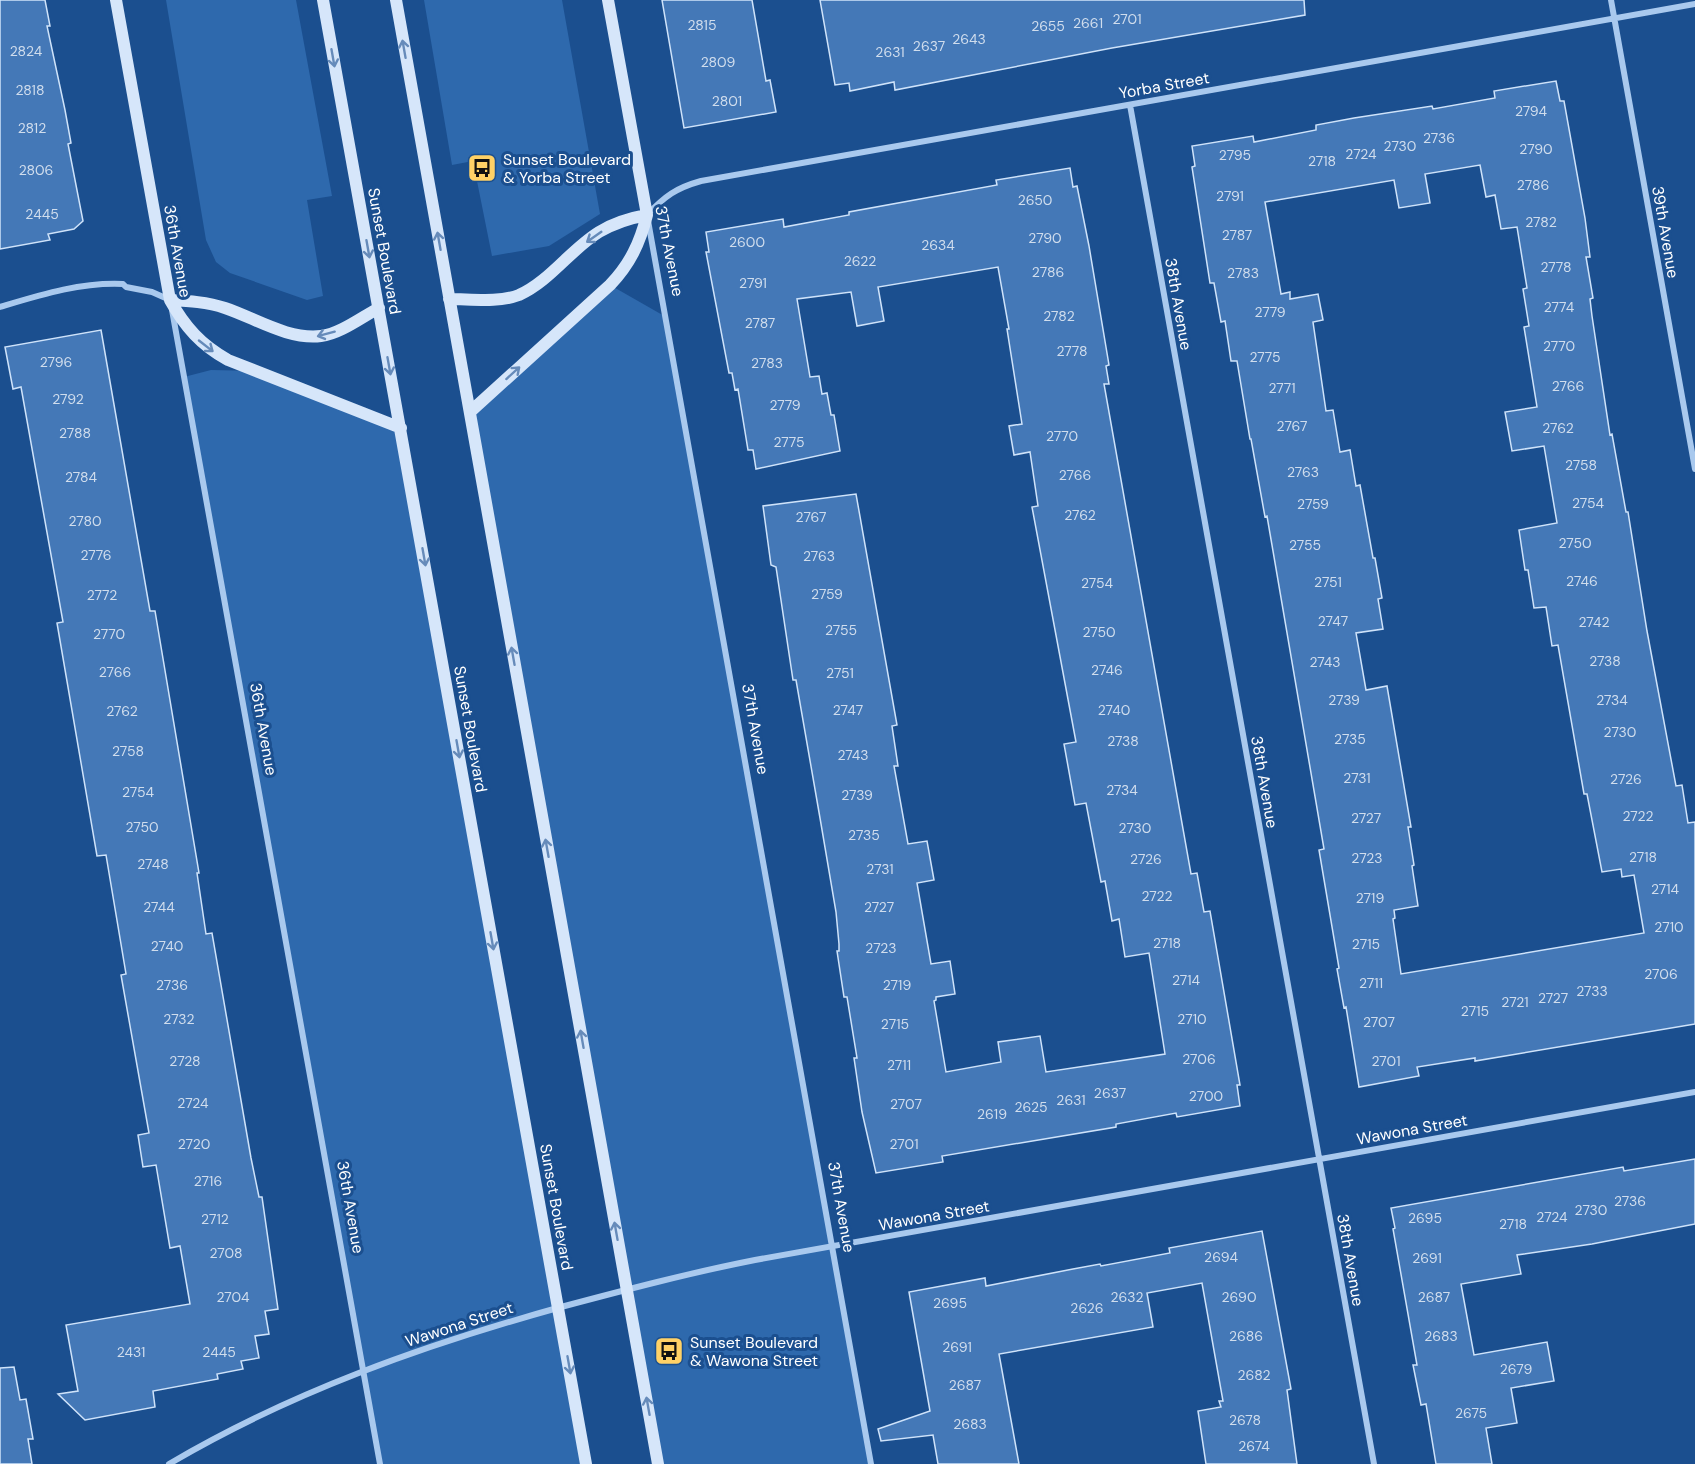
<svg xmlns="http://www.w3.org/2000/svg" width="1695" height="1464" font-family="'DM Sans',sans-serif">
	<rect width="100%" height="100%" fill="#1b4f8f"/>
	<path fill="#2e69ad" d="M166,0h130l36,196 -25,4 16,96 -16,4 -77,-27 -14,-11 -10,-22z
		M424,0h138l38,214 -51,32 -57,10 -19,-95 -21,4z
		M610,285l56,32 205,1147h-213l-188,-1052z
		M211,370l46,1 144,57 185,1036h-208l-194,-1087z"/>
	<path fill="#4478b7" stroke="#cfe3fa" stroke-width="1.5" fill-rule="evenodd" d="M0,0h45l5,26h-3l18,84 6,33 -3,1 15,77 -9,8 -26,5 2,6 -50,9z
		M662,0h90l14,81 4,-1 6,32 -92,16z
		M820,0h484l1,15 -193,33 -217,42 -1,-8 -44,9 -1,-8 -14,2z
		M1556,81l4,20h4l21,117 5,39h-4l7,41 -3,1 2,17 18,119 2,-1 14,78h2l19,119 29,155 6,-1 6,38 7,-1v202l-220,37v-3l-58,9 2,9 -60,11 -13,-80 -2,1 -7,-39 2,-1 -20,-118 5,-1 -57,-333 -2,1 -14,-78h-1l-13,-78h-6l-6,-40 -4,1 -7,-39h-4l-18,-116 3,-1 -3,-20 61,-10 1,6 62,-12v-5l38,-7 78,-12 1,3 62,-11 -1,-7zM1480,165l6,32 9,-2 6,34 16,-2 10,61 -4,1 6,37 -5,1 13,80 -32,5 7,39 32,-5 13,77 -38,7 6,40h3l6,38 12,-1 6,39 6,-1 26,149h3l15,78 19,-3 1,8 12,-2 10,58 -243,41 -8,-55 2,-1 -1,-8 24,-4 -6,-40 2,-1 -6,-38h3l-24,-141 -21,4 -10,-57 27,-4 -5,-30 4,-1 -7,-40h-2l-13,-73 -4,1 -6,-36 -10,2 -7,-42 -7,1 -13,-89 10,-2 -5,-26 -28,5v-7l-9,2 -16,-92 129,-22 5,28 31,-5 -5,-29z
		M1070,168l3,19 4,-1 12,60 20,119 -3,1 3,18h-5l87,490 6,-1 7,39 6,-1 30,174h-3l3,21 -63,11 -1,-4 -60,11v3l-174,29 1,6 -67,11 -14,-61 -8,-54h3l-10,-61h-3l-7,-46h2v-7l-3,-32 -16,-94 -24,-138h-3l-17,-113 -5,-2 -8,-59 93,-12 41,231 -5,1 6,40h-4l14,78 19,-3 7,39 -17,3 14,81 19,-3 5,33 -19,3v3l-2,1 12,71 55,-10 -3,-20 42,-6 6,36 119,-18 -16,-101 -24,4 -6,-38 -7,2 -7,-40 -4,1 -15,-79 -11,2 -11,-61 12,-2 -44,-235 6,-1 -8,-54 -16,3 -5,-29 13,-2 -15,-95h2l-11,-62 -120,20 6,34 -27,5 -6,-34 -54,7 13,78 9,-1 3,18 5,-1 4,22h3l6,36 -84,18 -3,-19h-5l-10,-61 -3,1 -3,-17h-3l-23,-121h3l-3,-20 77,-13 1,8 65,-12v-3l148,-27 -1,-5z
		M101,330l49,281h5l44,262h-2l9,61 6,-1 39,225 8,39h3l16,112 -13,2 4,23 -14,2 4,22 -18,3 2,8 -26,5 1,5 -65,12 2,16 -70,13 -27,-26 20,-3 -12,-66 124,-21 -10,-58 -10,2 -14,-83 -13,2 -5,-32 11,-2 -28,-158 5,-1 -20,-119 -9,1 -40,-233 6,-1 -42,-235 -8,2 -8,-42z
		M1695,1159v65l-103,20 -75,11 4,19 -60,10 13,71 73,-13 7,39 -43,7 6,35 -31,5 6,36h-56l-10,-60 -5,1 -8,-40h4l-24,-136 2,-1 -4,-20 232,-41 1,4z
		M1262,1231l29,158 -4,1 10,74h-91l-8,-53 23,-4 -2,-6h4l-21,-118 -55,10 6,34 -154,27 20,110h-81l-5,-29 -52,6 -3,-12 52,-18 -21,-119 76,-14 1,8 87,-17 27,-5 1,2 69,-13 -1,-5z
		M14,1367l6,33 6,-1 7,40h-5l4,25h-32v-96z"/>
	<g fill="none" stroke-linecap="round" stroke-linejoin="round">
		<path stroke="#a9c9ee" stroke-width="6" d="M1611,0l84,469
			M1130,105l244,1359
			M0,307c40,-12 81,-25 123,-23l3,3 26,5 18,8
			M172,310l208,1154
			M169,1464c122,-72 255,-119 392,-157 64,-17 128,-34 194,-47l940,-168
			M871,1464l-224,-1249c18,-19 29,-27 54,-34l994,-177"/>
		<path stroke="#d6e6fa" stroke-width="12" d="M116,0l54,300c15,27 31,45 58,60l173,68
			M323,0l263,1464
			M396,0l262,1464
			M449,299c22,0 49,4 70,-4 31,-14 51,-45 80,-63 15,-9 31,-14 48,-17
			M170,300c18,1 37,2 55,8 30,10 63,32 96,28 19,-2 41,-19 58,-28
			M470,412l140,-127c20,-21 30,-42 37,-70l-39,-215"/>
	</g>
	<defs><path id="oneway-shaft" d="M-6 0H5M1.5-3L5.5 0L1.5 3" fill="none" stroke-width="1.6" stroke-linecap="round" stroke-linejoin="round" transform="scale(1.5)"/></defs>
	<g stroke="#668bba">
		<use href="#oneway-shaft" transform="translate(404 49) rotate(-100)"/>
		<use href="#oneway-shaft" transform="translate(333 58) rotate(80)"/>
		<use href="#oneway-shaft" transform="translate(594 237) rotate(145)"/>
		<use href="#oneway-shaft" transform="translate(439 241) rotate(-100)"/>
		<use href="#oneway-shaft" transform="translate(368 249) rotate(80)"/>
		<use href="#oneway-shaft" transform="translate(326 334) rotate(165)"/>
		<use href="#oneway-shaft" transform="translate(206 346) rotate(38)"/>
		<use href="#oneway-shaft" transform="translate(389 366) rotate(80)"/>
		<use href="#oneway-shaft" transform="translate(513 373) rotate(-42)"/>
		<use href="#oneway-shaft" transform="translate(424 557) rotate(80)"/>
		<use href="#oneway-shaft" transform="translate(513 656) rotate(-100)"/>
		<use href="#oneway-shaft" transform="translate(458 749) rotate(80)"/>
		<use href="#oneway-shaft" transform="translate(547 848) rotate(-100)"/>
		<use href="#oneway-shaft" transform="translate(492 941) rotate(80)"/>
		<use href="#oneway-shaft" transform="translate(582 1039) rotate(-100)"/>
		<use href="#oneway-shaft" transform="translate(616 1231) rotate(-100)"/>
		<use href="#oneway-shaft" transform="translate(569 1365) rotate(80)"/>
		<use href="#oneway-shaft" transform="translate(648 1406) rotate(-100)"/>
	</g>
	<defs>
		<g id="bus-square" transform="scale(1.5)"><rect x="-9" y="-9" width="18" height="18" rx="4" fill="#ffd166" stroke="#1b4f8f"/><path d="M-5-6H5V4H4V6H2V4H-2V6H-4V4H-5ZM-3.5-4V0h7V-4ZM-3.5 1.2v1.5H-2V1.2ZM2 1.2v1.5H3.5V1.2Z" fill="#111"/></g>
	</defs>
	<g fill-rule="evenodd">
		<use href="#bus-square" x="482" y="168"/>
		<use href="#bus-square" x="669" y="1351"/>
	</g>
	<g text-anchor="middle" stroke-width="6" stroke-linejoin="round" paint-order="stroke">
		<g font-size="14" fill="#d0dded">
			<text x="1127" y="24">2701</text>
			<text x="1088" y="28">2661</text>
			<text x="702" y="30">2815</text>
			<text x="1048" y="31">2655</text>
			<text x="969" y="44">2643</text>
			<text x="929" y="51">2637</text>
			<text x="26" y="56">2824</text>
			<text x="890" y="57">2631</text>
			<text x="718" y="67">2809</text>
			<text x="30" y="95">2818</text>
			<text x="727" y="106">2801</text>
			<text x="1531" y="116">2794</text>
			<text x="32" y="133">2812</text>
			<text x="1439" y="143">2736</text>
			<text x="1400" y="151">2730</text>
			<text x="1536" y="154">2790</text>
			<text x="1361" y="159">2724</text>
			<text x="1235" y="160">2795</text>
			<text x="1322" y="166">2718</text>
			<text x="36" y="175">2806</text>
			<text x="1533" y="190">2786</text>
			<text x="1230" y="201">2791</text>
			<text x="1035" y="205">2650</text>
			<text x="42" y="219">2445</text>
			<text x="1541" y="227">2782</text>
			<text x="1237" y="240">2787</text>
			<text x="1045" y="243">2790</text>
			<text x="747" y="247">2600</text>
			<text x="938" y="250">2634</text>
			<text x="860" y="266">2622</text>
			<text x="1556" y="272">2778</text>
			<text x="1048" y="277">2786</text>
			<text x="1243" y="278">2783</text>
			<text x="753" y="288">2791</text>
			<text x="1559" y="312">2774</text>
			<text x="1270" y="317">2779</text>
			<text x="1059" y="321">2782</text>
			<text x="760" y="328">2787</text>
			<text x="1559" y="351">2770</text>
			<text x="1072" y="356">2778</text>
			<text x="1265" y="362">2775</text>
			<text x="56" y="367">2796</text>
			<text x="767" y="368">2783</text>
			<text x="1568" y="391">2766</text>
			<text x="1282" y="393">2771</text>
			<text x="68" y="404">2792</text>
			<text x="785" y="410">2779</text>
			<text x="1292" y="431">2767</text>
			<text x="1558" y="433">2762</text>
			<text x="75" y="438">2788</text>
			<text x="1062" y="441">2770</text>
			<text x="789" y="447">2775</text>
			<text x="1581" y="470">2758</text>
			<text x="1303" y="477">2763</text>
			<text x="1075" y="480">2766</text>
			<text x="81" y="482">2784</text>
			<text x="1588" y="508">2754</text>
			<text x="1313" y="509">2759</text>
			<text x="1080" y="520">2762</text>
			<text x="811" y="522">2767</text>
			<text x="85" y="526">2780</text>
			<text x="1575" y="548">2750</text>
			<text x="1305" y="550">2755</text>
			<text x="96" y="560">2776</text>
			<text x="819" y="561">2763</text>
			<text x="1582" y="586">2746</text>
			<text x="1328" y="587">2751</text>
			<text x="1097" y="588">2754</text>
			<text x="827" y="599">2759</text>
			<text x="102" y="600">2772</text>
			<text x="1333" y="626">2747</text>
			<text x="1594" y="627">2742</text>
			<text x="841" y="635">2755</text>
			<text x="1099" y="637">2750</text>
			<text x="109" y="639">2770</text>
			<text x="1605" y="666">2738</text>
			<text x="1325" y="667">2743</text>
			<text x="1107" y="675">2746</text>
			<text x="115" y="677">2766</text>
			<text x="840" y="678">2751</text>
			<text x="1344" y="705">2739</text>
			<text x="1612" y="705">2734</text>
			<text x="848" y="715">2747</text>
			<text x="1114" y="715">2740</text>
			<text x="122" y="716">2762</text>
			<text x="1620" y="737">2730</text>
			<text x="1350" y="744">2735</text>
			<text x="1123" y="746">2738</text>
			<text x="128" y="756">2758</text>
			<text x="853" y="760">2743</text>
			<text x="1357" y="783">2731</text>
			<text x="1626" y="784">2726</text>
			<text x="1122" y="795">2734</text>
			<text x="138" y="797">2754</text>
			<text x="857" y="800">2739</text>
			<text x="1638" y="821">2722</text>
			<text x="1366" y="823">2727</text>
			<text x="142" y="832">2750</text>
			<text x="1135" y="833">2730</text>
			<text x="864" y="840">2735</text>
			<text x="1643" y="862">2718</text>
			<text x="1367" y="863">2723</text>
			<text x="1146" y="864">2726</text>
			<text x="153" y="869">2748</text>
			<text x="880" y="874">2731</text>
			<text x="1665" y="894">2714</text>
			<text x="1157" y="901">2722</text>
			<text x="1370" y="903">2719</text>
			<text x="159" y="912">2744</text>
			<text x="879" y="912">2727</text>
			<text x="1669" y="932">2710</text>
			<text x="1167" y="948">2718</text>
			<text x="1366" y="949">2715</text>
			<text x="167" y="951">2740</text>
			<text x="881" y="953">2723</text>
			<text x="1661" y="979">2706</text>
			<text x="1186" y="985">2714</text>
			<text x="1371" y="988">2711</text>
			<text x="172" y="990">2736</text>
			<text x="897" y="990">2719</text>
			<text x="1592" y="996">2733</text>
			<text x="1553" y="1003">2727</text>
			<text x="1515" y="1007">2721</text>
			<text x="1475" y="1016">2715</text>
			<text x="179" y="1024">2732</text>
			<text x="1192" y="1024">2710</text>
			<text x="1379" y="1027">2707</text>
			<text x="895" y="1029">2715</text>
			<text x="1199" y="1064">2706</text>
			<text x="185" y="1066">2728</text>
			<text x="1386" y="1066">2701</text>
			<text x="899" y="1070">2711</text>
			<text x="1110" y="1098">2637</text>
			<text x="1206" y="1101">2700</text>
			<text x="1071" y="1105">2631</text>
			<text x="193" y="1108">2724</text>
			<text x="906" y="1109">2707</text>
			<text x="1031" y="1112">2625</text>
			<text x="992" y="1119">2619</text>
			<text x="194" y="1149">2720</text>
			<text x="904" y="1149">2701</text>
			<text x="208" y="1186">2716</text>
			<text x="1630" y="1206">2736</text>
			<text x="1591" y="1215">2730</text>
			<text x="1552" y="1222">2724</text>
			<text x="1425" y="1223">2695</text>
			<text x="215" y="1224">2712</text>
			<text x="1513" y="1229">2718</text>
			<text x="226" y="1258">2708</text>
			<text x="1221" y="1262">2694</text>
			<text x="1427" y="1263">2691</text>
			<text x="233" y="1302">2704</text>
			<text x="1127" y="1302">2632</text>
			<text x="1239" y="1302">2690</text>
			<text x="1434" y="1302">2687</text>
			<text x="950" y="1308">2695</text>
			<text x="1087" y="1313">2626</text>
			<text x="1246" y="1341">2686</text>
			<text x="1441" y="1341">2683</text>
			<text x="957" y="1352">2691</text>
			<text x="131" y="1357">2431</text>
			<text x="219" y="1357">2445</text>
			<text x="1516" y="1374">2679</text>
			<text x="1254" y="1380">2682</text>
			<text x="965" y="1390">2687</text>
			<text x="1471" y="1418">2675</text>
			<text x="1245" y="1425">2678</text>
			<text x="970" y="1429">2683</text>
			<text x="1254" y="1451">2674</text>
		</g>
		<g font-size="16" fill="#fff" stroke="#1b4f8f">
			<text transform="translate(1164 85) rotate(-10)" y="6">Yorba Street</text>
			<text transform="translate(1666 232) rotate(80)" y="6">39th Avenue</text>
			<text transform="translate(178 251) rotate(80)" y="6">36th Avenue</text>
			<text transform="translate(385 251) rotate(80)" y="6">Sunset Boulevard</text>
			<text transform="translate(670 251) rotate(79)" y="6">37th Avenue</text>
			<text transform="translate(1179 304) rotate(80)" y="6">38th Avenue</text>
			<text transform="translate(264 729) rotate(80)" y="6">36th Avenue</text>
			<text transform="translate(471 729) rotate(80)" y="6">Sunset Boulevard</text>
			<text transform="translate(756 729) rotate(80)" y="6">37th Avenue</text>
			<text transform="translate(1265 782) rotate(80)" y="6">38th Avenue</text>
			<text transform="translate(1412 1129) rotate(-10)" y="6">Wawona Street</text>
			<text transform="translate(351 1207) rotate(80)" y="6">36th Avenue</text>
			<text transform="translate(557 1207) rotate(80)" y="6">Sunset Boulevard</text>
			<text transform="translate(842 1207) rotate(80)" y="6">37th Avenue</text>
			<text transform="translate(934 1215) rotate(-10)" y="6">Wawona Street</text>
			<text transform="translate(1351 1260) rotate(80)" y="6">38th Avenue</text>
			<text transform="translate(459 1324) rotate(-18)" y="6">Wawona Street</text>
		</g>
		<g font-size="16" fill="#fff" stroke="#1b4f8f" text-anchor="start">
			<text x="503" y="165">Sunset Boulevard<tspan x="503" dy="18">&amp; Yorba Street</tspan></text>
			<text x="690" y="1348">Sunset Boulevard<tspan x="690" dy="18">&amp; Wawona Street</tspan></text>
		</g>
	</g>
</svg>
